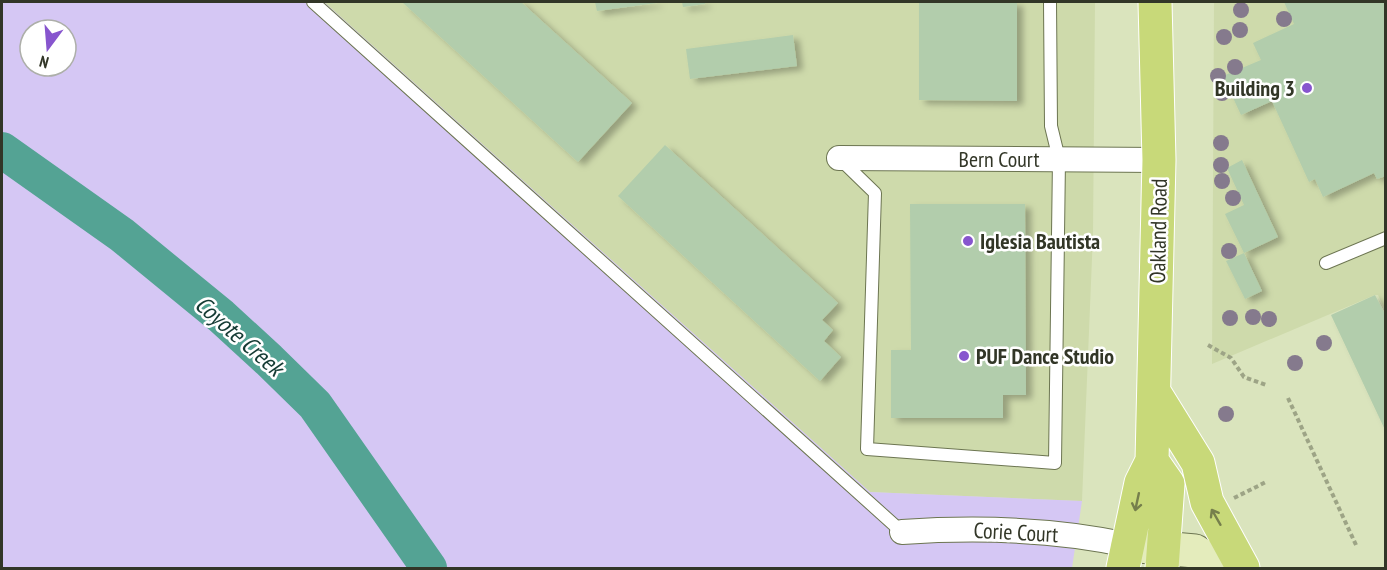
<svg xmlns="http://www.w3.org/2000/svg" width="1387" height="570" font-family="'PT Sans Narrow',sans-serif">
	<defs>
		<filter id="shadow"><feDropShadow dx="6" dy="4" stdDeviation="3" flood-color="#0004"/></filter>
	</defs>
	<rect width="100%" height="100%" fill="#dae4bd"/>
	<path fill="#cedaab" d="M324,2h771l-2,232 -11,267 -212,-9z
		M1214,2h171v308l-7,-15h-3l-163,69z"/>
	<path fill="#d5c7f4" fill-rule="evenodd" d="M2,2h322l546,490 212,9 -10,67h-1070zM30,30h36v36h-36z"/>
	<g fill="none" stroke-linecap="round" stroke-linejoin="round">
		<path stroke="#54a394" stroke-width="36" d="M2,150l120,85 99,81 48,44 46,45 114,163"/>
	</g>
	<path fill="#b2cdac" filter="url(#shadow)" d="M402,2h119l111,101 -54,59z
		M595,2h62v1l-60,8z
		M682,2h23v2l-22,3z
		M919,2h98v99l-98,-1z
		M1284,2h102v174l-9,3 -3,-6 -51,24 -8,-18 -6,3 -37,-81 -31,14 -18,-39 38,-16 -8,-17 41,-19z
		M793,35l4,31 -107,13 -4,-30z
		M665,145l173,158 -16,17 11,10 -9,11 17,16 -21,24 -202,-185z
		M1242,160l36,77 -34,16 18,38 -17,8 -19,-38 18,-8 -19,-39 19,-9 -17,-37z
		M910,204h115l1,191h-23v23h-112v-68h20z
		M1375,295l11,21v116l-55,-117z"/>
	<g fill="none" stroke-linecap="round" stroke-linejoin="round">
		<g stroke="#6c7551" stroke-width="14">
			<path id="lane" d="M313,2l589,530
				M840,159l35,34 -8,256 188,14 4,-304 -8,-33 -1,-124
				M1326,263l60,-25"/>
		</g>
		<g stroke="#6c7551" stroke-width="26">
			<path id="street" d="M839,158l320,2
				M902,532c75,-5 153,-3 226,13"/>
		</g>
		<g stroke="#6c7551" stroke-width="35">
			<path id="secondary" d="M1128,545l67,6 26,17"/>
		</g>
		<g stroke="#fff" stroke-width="35">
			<path id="primary" d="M1154,392l44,71 9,39 36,66
				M1152,461l16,23 -6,84
				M1123,568l18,-85 11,-22 7,-301 -4,-158"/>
		</g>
		<path stroke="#9da486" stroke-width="4" stroke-dasharray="4.5 3" stroke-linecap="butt" d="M1208,345l23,13 13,19 22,8
			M1288,398l68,147
			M1234,498l32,-16"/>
		<use href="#lane" stroke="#fff" stroke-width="12"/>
		<use href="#street" stroke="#fff" stroke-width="24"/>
		<use href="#secondary" stroke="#e4ecbc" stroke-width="33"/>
		<use href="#primary" stroke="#c8d979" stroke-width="33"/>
	</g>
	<g fill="#857a8d">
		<circle cx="1241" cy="10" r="8"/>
		<circle cx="1284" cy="19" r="8"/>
		<circle cx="1240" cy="30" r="8"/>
		<circle cx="1224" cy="37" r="8"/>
		<circle cx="1235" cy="67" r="8"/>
		<circle cx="1218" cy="76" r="8"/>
		<circle cx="1222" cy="93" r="8"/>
		<circle cx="1221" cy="143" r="8"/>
		<circle cx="1221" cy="165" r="8"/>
		<circle cx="1222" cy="181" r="8"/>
		<circle cx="1233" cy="198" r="8"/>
		<circle cx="1229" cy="251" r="8"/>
		<circle cx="1253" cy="317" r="8"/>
		<circle cx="1230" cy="318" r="8"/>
		<circle cx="1269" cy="319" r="8"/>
		<circle cx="1324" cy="343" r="8"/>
		<circle cx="1295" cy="363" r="8"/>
		<circle cx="1226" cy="414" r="8"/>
	</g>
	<defs><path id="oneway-shaft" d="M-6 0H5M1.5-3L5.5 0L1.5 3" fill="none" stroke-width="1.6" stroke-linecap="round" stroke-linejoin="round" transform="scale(1.5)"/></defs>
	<g stroke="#767f4c">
		<use href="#oneway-shaft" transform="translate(1137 502) rotate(102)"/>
		<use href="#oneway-shaft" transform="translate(1216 517) rotate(-120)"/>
	</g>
	<g fill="#8755ce" stroke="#fff" stroke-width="2">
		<circle cx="1307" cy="88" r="6"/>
		<circle cx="968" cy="241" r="6"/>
		<circle cx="964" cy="356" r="6"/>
	</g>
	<g text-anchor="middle" stroke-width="5" stroke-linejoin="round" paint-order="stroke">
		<g font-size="22" font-weight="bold" fill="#323627" stroke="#fff" text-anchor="start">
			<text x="1295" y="96" text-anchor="end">Building 3</text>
			<text x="980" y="249">Iglesia Bautista</text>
			<text x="976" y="364">PUF Dance Studio</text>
		</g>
		<g font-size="22" fill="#323627" stroke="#fff">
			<text x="999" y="167">Bern Court</text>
			<text transform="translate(1158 231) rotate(-89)" y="8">Oakland Road</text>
			<text transform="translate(1016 532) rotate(3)" y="8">Corie Court</text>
		</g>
		<g font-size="24" font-style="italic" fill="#153b34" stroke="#fff">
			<text transform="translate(239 336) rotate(41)" y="8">Coyote Creek</text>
		</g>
	</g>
	<rect width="1387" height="570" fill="none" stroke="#323627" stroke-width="6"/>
	<g transform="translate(48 48) rotate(196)"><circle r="28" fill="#ffffff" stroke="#adafa9" stroke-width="1.5"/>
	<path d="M0-4.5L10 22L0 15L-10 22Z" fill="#8755ce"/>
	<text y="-9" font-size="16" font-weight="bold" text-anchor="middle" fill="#323627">N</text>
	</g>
</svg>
